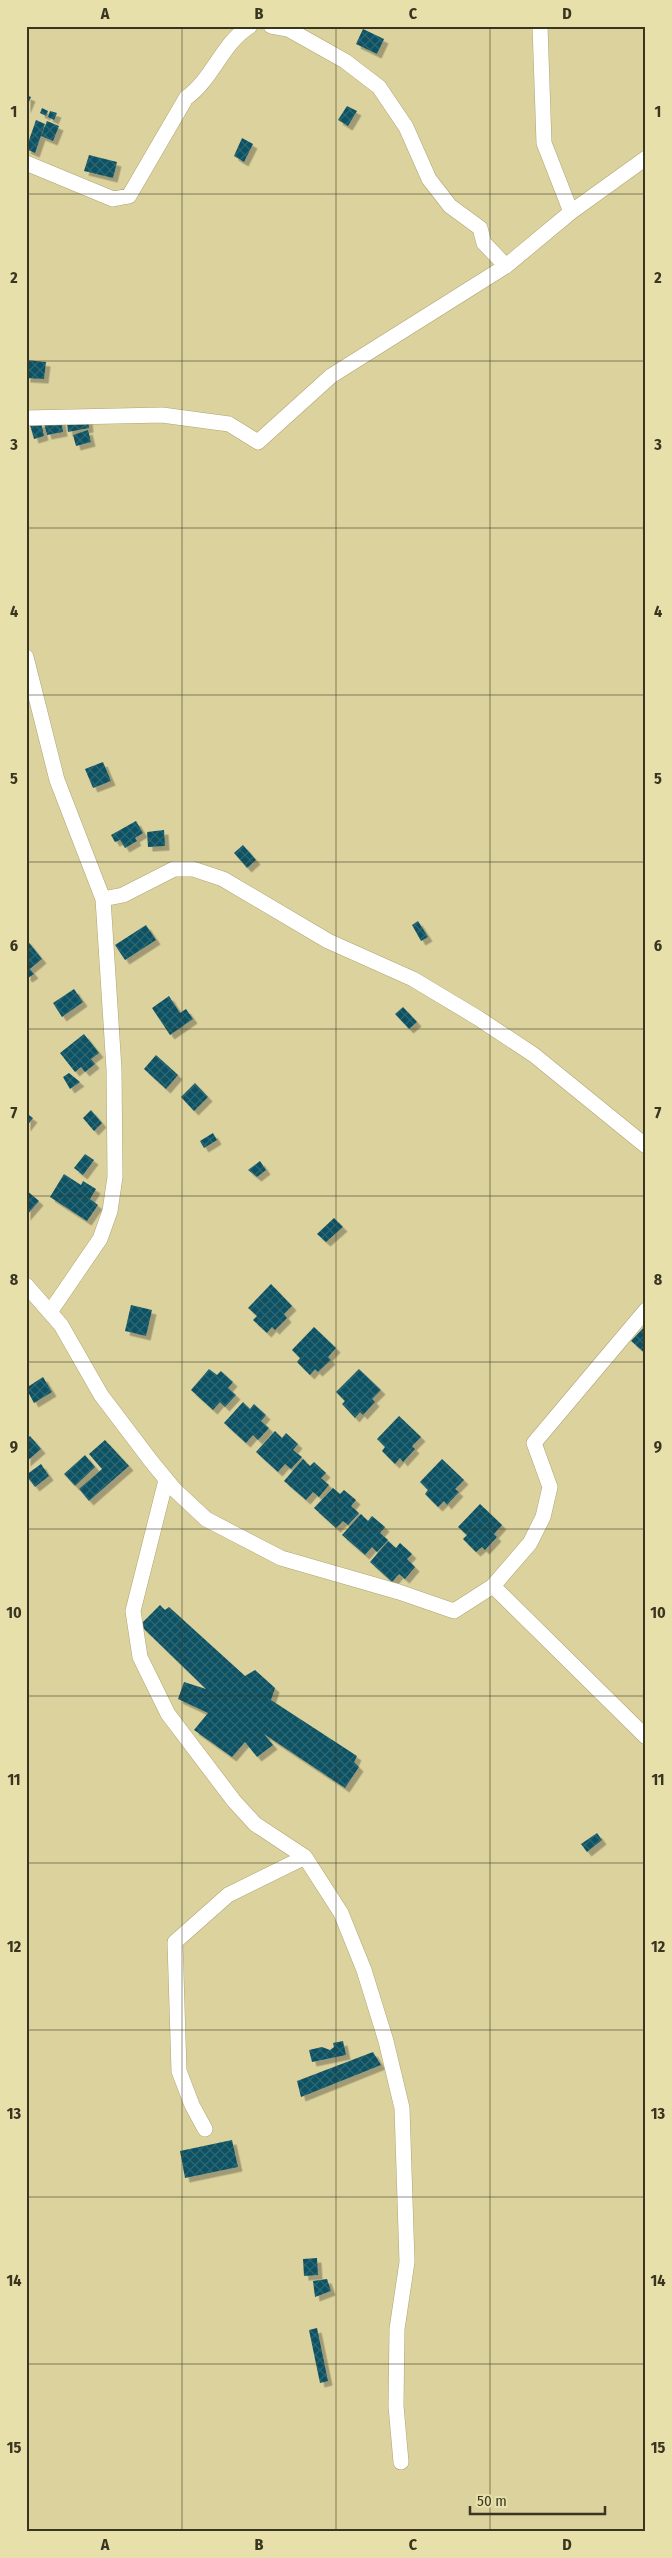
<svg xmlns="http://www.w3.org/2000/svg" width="672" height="2558" font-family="'Fira Sans Condensed',sans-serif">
	<defs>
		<pattern id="building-cross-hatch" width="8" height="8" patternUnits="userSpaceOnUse" patternTransform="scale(1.25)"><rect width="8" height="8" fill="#0a5162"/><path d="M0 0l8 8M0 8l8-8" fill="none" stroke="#2f6874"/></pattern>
		<filter id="shadow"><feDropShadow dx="4.5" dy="4.5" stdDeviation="0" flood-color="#0004"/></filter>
	</defs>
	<rect width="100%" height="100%" fill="#dbd29e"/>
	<path fill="url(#building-cross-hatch)" filter="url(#shadow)" d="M363,29l21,10 -7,15 -21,-10z
		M26,95l5,2 -5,12z
		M347,106l10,5 -9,15 -10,-6z
		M42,108l6,3 -2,5 -6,-3z
		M50,111l7,2 -3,7 -6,-3z
		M36,120l9,4 -10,29 -9,-4z
		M47,121l12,5 -6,15 -12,-5z
		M242,138l11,6 -9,18 -10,-6z
		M89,155l28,7 -4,16 -29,-7z
		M26,360l20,2 -2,17 -18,-1z
		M61,419l2,13 -16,3 -3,-12z
		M88,419l1,9 -21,4 -1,-9z
		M41,422l3,14 -10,3 -4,-14z
		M88,430l3,12 -15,4 -3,-11z
		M103,762l8,19 -18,7 -8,-19z
		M136,821l7,12 -8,5 2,3 -12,7 -5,-8 -5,2 -4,-7z
		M164,830l1,16 -17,1 -1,-15z
		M243,845l13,15 -9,8 -13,-15z
		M418,921l10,16 -7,4 -9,-16z
		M146,925l10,15 -31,20 -10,-15z
		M26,939l16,20 -12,10 4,5 -6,4 -2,-2z
		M74,989l9,13 -21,15 -9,-14z
		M169,996l11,17 6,-4 7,10 -23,16 -18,-27z
		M403,1007l14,15 -8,7 -14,-15z
		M84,1034l15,19 -8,6 4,5 -10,8 -4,-5 -6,5 -15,-19z
		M156,1055l22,20 -12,14 -22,-20z
		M69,1073l11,9 -10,7 -7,-12z
		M195,1083l13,14 -14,14 -13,-14z
		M91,1110l11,13 -8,8 -11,-13z
		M26,1113l7,5 -7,9z
		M213,1133l4,7 -13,8 -4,-7z
		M85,1154l9,6 -11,15 -9,-7z
		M260,1161l6,9 -9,7 -9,-7z
		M64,1174l17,11 2,-4 13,8 -6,10 8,6 -11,16 -37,-24z
		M26,1190l13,11 -13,15z
		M334,1218l9,9 -17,15 -9,-8z
		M271,1284l21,22 -8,8 3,4 -12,12 -3,-3 -5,6 -14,-13 4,-4 -9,-8z
		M131,1305l21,5 -6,26 -21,-5z
		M646,1325v29l-15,-13z
		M314,1327l22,21 -8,9 3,3 -13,12 -3,-3 -5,6 -13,-13 3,-4 -8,-8z
		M209,1369l8,6 4,-4 12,11 -5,6 8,7 -11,12 -5,-5 -7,8 -22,-20z
		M359,1369l22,21 -9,9 3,3 -12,13 -3,-3 -5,6 -13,-14 3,-3 -9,-9z
		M43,1377l9,15 -18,11 -8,-15z
		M243,1402l7,7 4,-5 12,11 -5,6 8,7 -11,12 -5,-5 -7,8 -22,-20z
		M399,1416l22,21 -9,9 3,3 -12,13 -3,-4 -5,6 -13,-13 3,-4 -8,-8z
		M275,1431l7,7 4,-5 12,11 -5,6 9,7 -11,12 -6,-5 -7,8 -22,-20z
		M30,1436l11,13 -15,13v-22z
		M105,1440l24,26 -40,35 -10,-12 23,-20 -13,-15z
		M85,1455l10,12 -20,19 -11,-12z
		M303,1459l7,7 4,-4 12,11 -5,5 8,7 -10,12 -6,-5 -7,8 -22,-19z
		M442,1459l22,21 -9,9 4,3 -12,13 -3,-4 -6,6 -13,-13 3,-4 -8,-8z
		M41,1464l8,12 -14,11 -9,-12z
		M333,1488l7,6 4,-4 12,10 -5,6 8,7 -11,12 -5,-4 -7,7 -22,-20z
		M480,1504l22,21 -8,9 3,3 -12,13 -3,-3 -6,5 -13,-13 4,-4 -9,-8z
		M361,1514l7,7 4,-5 13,11 -5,6 8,7 -11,12 -5,-5 -7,8 -23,-20z
		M388,1541l8,7 4,-5 12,11 -5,5 8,8 -10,12 -6,-5 -7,8 -22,-20z
		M160,1605l5,5 4,-3 76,69 10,-6 20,18 -4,12 86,56 -3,6 5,5 -14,21 -81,-54 9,11 -16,12 -12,-15 -13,15 -38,-27 14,-17 -30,-14 6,-17 22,7 -66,-64z
		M597,1833l5,7 -15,12 -6,-8z
		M343,2041l3,14 -34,7 -3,-12 13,-3 8,3 4,-3 -1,-4z
		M373,2052l8,13 -80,32 -4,-16z
		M232,2140l6,27 -53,11 -5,-27z
		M317,2258l1,17 -14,1 -1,-17z
		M327,2279l4,12 -16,6 -2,-16z
		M317,2328l11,53 -8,2 -11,-53z"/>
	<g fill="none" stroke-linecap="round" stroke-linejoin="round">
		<g stroke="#aea672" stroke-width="16">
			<path id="minor" d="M271,26l17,3 57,32 34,26 27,40 23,52 21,27 30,22 4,15 22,23
				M540,26l4,117 27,69
				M26,163l87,36 16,-3 57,-98c27,-19 36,-55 64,-72
				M26,418l136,-3 67,9 29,18 73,-66 175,-110 65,-54 75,-54
				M26,657l31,123 46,119 11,170 1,108 -5,34 -10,28 -50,73
				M103,899l20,-4 51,-26h19l30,10 105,62 85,38 65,39 56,37 112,91
				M26,1285l35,40 40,70 50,66 23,28 32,30 75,39 118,34 55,19 39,-25 37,-43 13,-26 7,-30 -16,-44 112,-133
				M166,1480l-33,131 7,46 28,57 66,87 21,23 50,33 36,56 23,57 22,71 16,67 5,154 -10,67 -1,77 5,56
				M493,1586l153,151
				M205,2129l-13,-24 -13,-34 -4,-129 53,-47 77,-38"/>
		</g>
		<use href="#minor" stroke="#fff" stroke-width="15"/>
	</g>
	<path fill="none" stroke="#393520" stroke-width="1" stroke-opacity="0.55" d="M182,26v2506M336,26v2506M490,26v2506M26,194h620M26,361h620M26,528h620M26,695h620M26,862h620M26,1029h620M26,1196h620M26,1362h620M26,1529h620M26,1696h620M26,1863h620M26,2030h620M26,2197h620M26,2364h620"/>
	<rect width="672" height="2558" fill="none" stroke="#e8e0aa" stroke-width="55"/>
	<path d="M470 2506v8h135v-8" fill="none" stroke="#393520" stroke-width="2.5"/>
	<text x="477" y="2506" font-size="15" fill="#393520" stroke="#e8e0aa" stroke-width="4" paint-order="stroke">50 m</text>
	<rect x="28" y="28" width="616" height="2502" fill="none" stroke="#393520" stroke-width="2"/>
	<g font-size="16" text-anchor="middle" font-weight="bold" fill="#393520">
		<text x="105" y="19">A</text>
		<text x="259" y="19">B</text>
		<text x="413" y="19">C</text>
		<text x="567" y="19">D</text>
		<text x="14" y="117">1</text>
		<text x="658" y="117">1</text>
		<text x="14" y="283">2</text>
		<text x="658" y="283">2</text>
		<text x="14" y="450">3</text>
		<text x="658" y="450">3</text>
		<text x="14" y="617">4</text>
		<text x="658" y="617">4</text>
		<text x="14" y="784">5</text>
		<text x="658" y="784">5</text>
		<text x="14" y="951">6</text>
		<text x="658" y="951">6</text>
		<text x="14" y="1118">7</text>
		<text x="658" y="1118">7</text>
		<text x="14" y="1285">8</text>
		<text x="658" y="1285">8</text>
		<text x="14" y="1452">9</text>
		<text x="658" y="1452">9</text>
		<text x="14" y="1618">10</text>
		<text x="658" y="1618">10</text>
		<text x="14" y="1785">11</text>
		<text x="658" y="1785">11</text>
		<text x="14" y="1952">12</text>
		<text x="658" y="1952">12</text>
		<text x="14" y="2119">13</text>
		<text x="658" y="2119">13</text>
		<text x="14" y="2286">14</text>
		<text x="658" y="2286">14</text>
		<text x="14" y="2453">15</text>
		<text x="658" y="2453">15</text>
		<text x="105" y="2550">A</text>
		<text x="259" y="2550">B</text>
		<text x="413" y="2550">C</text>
		<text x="567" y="2550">D</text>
	</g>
</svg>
